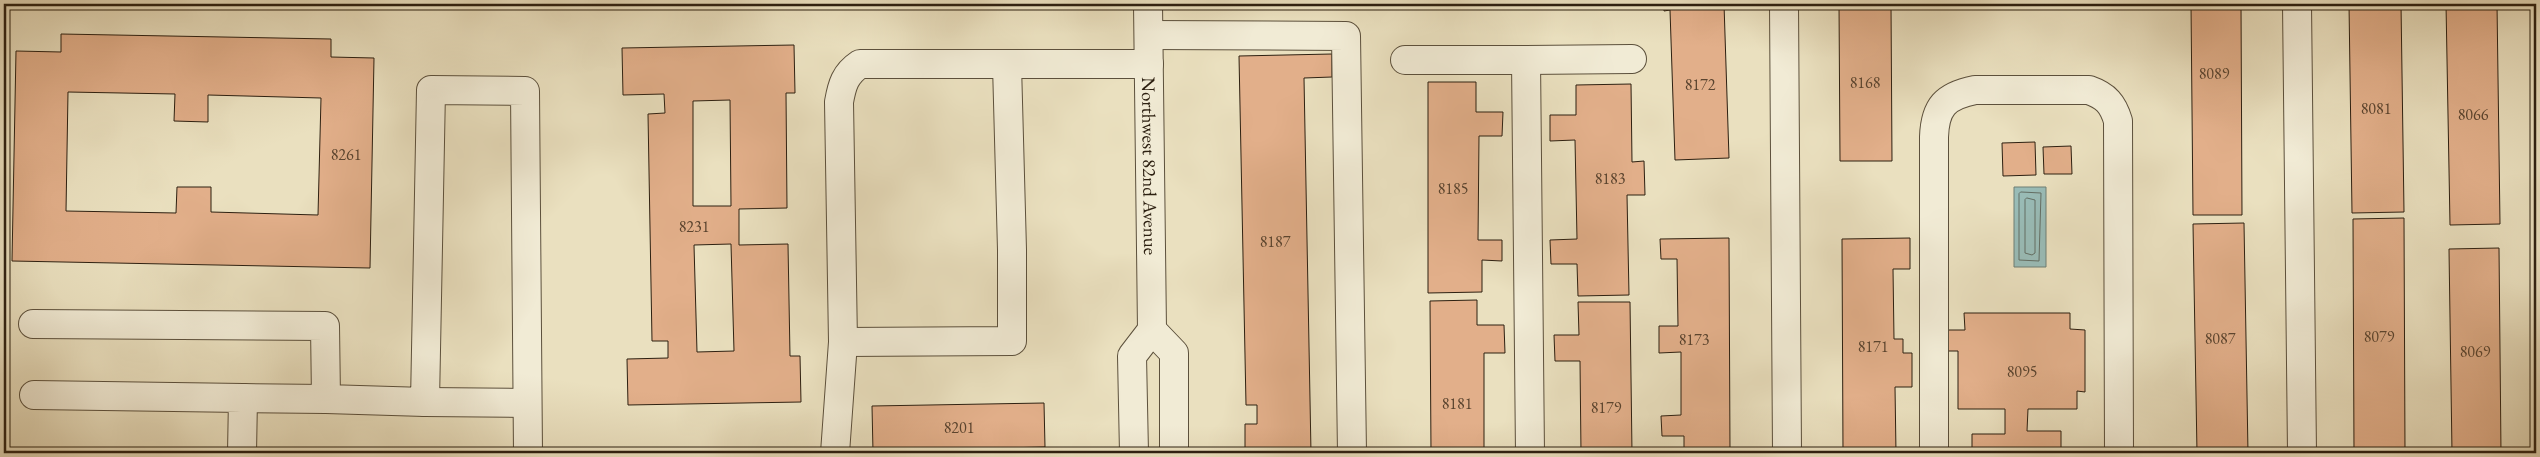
<svg xmlns="http://www.w3.org/2000/svg" width="2540" height="457" font-family="'EB Garamond',serif">
	<rect width="100%" height="100%" fill="#eae0bf"/>
	<filter id="stains"><feTurbulence type="fractalNoise" baseFrequency=".004" numOctaves="4"/><feColorMatrix values="0 0 0 0 .2 0 0 0 0 .09 0 0 0 0 .02 0 0 0 .5 -.17"/></filter>
	<radialGradient id="worn" r=".72"><stop offset=".6" stop-color="#630" stop-opacity="0"/><stop offset="1" stop-color="#630" stop-opacity=".3"/></radialGradient>
	<path fill="#99bcb7" stroke="#6e7e75" d="M2014,187h32v80h-32z"/>
	<g fill="none" stroke-linecap="round" stroke-linejoin="round">
		<path stroke="#636e64" stroke-width="1" d="M2021,192l20,1 -2,68 -20,-1v-66z
			M2027,198l8,2v53l-3,2 -7,-2v-53z"/>
	</g>
	<path fill="#e2af8a" stroke="#2d2011" fill-rule="evenodd" d="M1664,4h60l5,154 -54,2 -5,-150 -6,1z
		M1839,4h52l1,157h-52z
		M2191,4h50l1,211h-49z
		M2349,4h52l3,208 -52,1z
		M2446,4h51l3,220 -50,1z
		M61,34l270,5v18l43,1 -4,210 -358,-7 4,-210 45,1zM68,92l107,2 -1,27 34,1v-27l113,3 -3,117 -107,-3v-25h-34l-1,26 -110,-2z
		M794,45l1,48h-9l1,115 -48,1v36l49,-1 2,112h10l1,46 -173,3 -1,-46 41,-1v-17h-16l-4,-227 17,-1 -1,-19 -41,1 -1,-47zM730,100l1,106h-38v-105zM731,244l3,107 -37,1 -3,-107z
		M1332,54v23l-28,1 7,375h-66v-29h12v-19h-11l-7,-349z
		M1428,82h48v30h27l-1,24h-23l-1,104h24v21l-20,-1v32l-54,1z
		M1631,84l1,78 12,-1 1,34h-18l2,100 -51,1 -1,-32h-26l-1,-24 27,-1 -2,-99 -25,1v-26h26v-30z
		M2035,142l1,33 -33,1 -1,-33z
		M2071,146l1,28h-28l-1,-27z
		M2404,218l1,235h-51l-1,-234z
		M2244,223l4,230h-51l-4,-229z
		M1729,238l1,215h-46v-17h-22l-1,-20 20,-1v-63l-22,1v-27h19l-1,-67h-16l-1,-20z
		M1910,238v31h-17l1,70h9v14h9v34h-17l1,66h-53l-1,-214z
		M2499,248l2,205h-49l-3,-204z
		M1477,300v25h27l1,28h-21v100h-53l-1,-152z
		M1578,302h52l2,151h-51l-1,-92h-25l-1,-26h25z
		M1964,313h106v16l15,1v62l-8,-1v18h-49l-1,22h34v22h-89v-19h33v-25h-47v-58h-11v-21h18z
		M1044,403l1,44 -42,1 1,5 -131,-1 -1,-46z"/>
	<g fill="none" stroke-linecap="round" stroke-linejoin="round">
		<g stroke="#5c503c" stroke-width="30">
			<g id="minor">
				<path id="s1" d="M1148,4l4,326"/>
				<path d="M1784,4l3,449"/>
				<path d="M2297,4l5,449"/>
				<path d="M1149,35l197,1 6,417"/>
				<path d="M1405,60h121l4,393"/>
				<path d="M1526,60l106,-1"/>
				<path d="M33,324l292,2 1,73 99,3 6,-312 94,1 3,362"/>
				<path d="M843,342l169,-1v-91l-5,-185"/>
				<path d="M34,395l209,3 -1,55"/>
				<path d="M243,398l83,1"/>
				<path d="M425,402l102,1"/>
				<path d="M835,453l8,-111 -4,-240c3,-17 6,-28 21,-38h289"/>
				<path d="M1134,453l-2,-97 20,-26 22,23v100"/>
				<path d="M1934,453v-316c1,-30 11,-41 41,-47h114c17,6 24,14 29,31l1,332"/>
			</g>
		</g>
		<use href="#minor" stroke="#f1ebd5" stroke-width="28"/>
	</g>
	<g text-anchor="middle" stroke-width="4" stroke-linejoin="round" paint-order="stroke">
		<g font-size="16" fill="#5a442f">
			<text x="2214" y="79">8089</text>
			<text x="1865" y="88">8168</text>
			<text x="1700" y="90">8172</text>
			<text x="2376" y="114">8081</text>
			<text x="2473" y="120">8066</text>
			<text x="346" y="160">8261</text>
			<text x="1610" y="184">8183</text>
			<text x="1453" y="194">8185</text>
			<text x="694" y="232">8231</text>
			<text x="1275" y="247">8187</text>
			<text x="2379" y="342">8079</text>
			<text x="2220" y="344">8087</text>
			<text x="1694" y="345">8173</text>
			<text x="1873" y="352">8171</text>
			<text x="2475" y="357">8069</text>
			<text x="2022" y="377">8095</text>
			<text x="1457" y="409">8181</text>
			<text x="1606" y="413">8179</text>
			<text x="959" y="433">8201</text>
		</g>
		<g font-size="19" fill="#2d2011" stroke="#f1ebd5">
			<text dy="7" stroke="none"><textPath href="#s1" startOffset="162">Northwest 82nd Avenue</textPath></text>
		</g>
	</g>
	<rect width="2540" height="457" fill="none" stroke="#eae0bf" stroke-width="20"/>
	<rect x="5" y="5" width="2530" height="447" fill="none" stroke="#2d2011" stroke-width="2.5"/>
	<rect x="10" y="10" width="2520" height="437" fill="none" stroke="#2d2011"/>
	<rect width="100%" height="100%" filter="url(#stains)"/>
	<rect width="100%" height="100%" fill="url(#worn)"/>
</svg>
